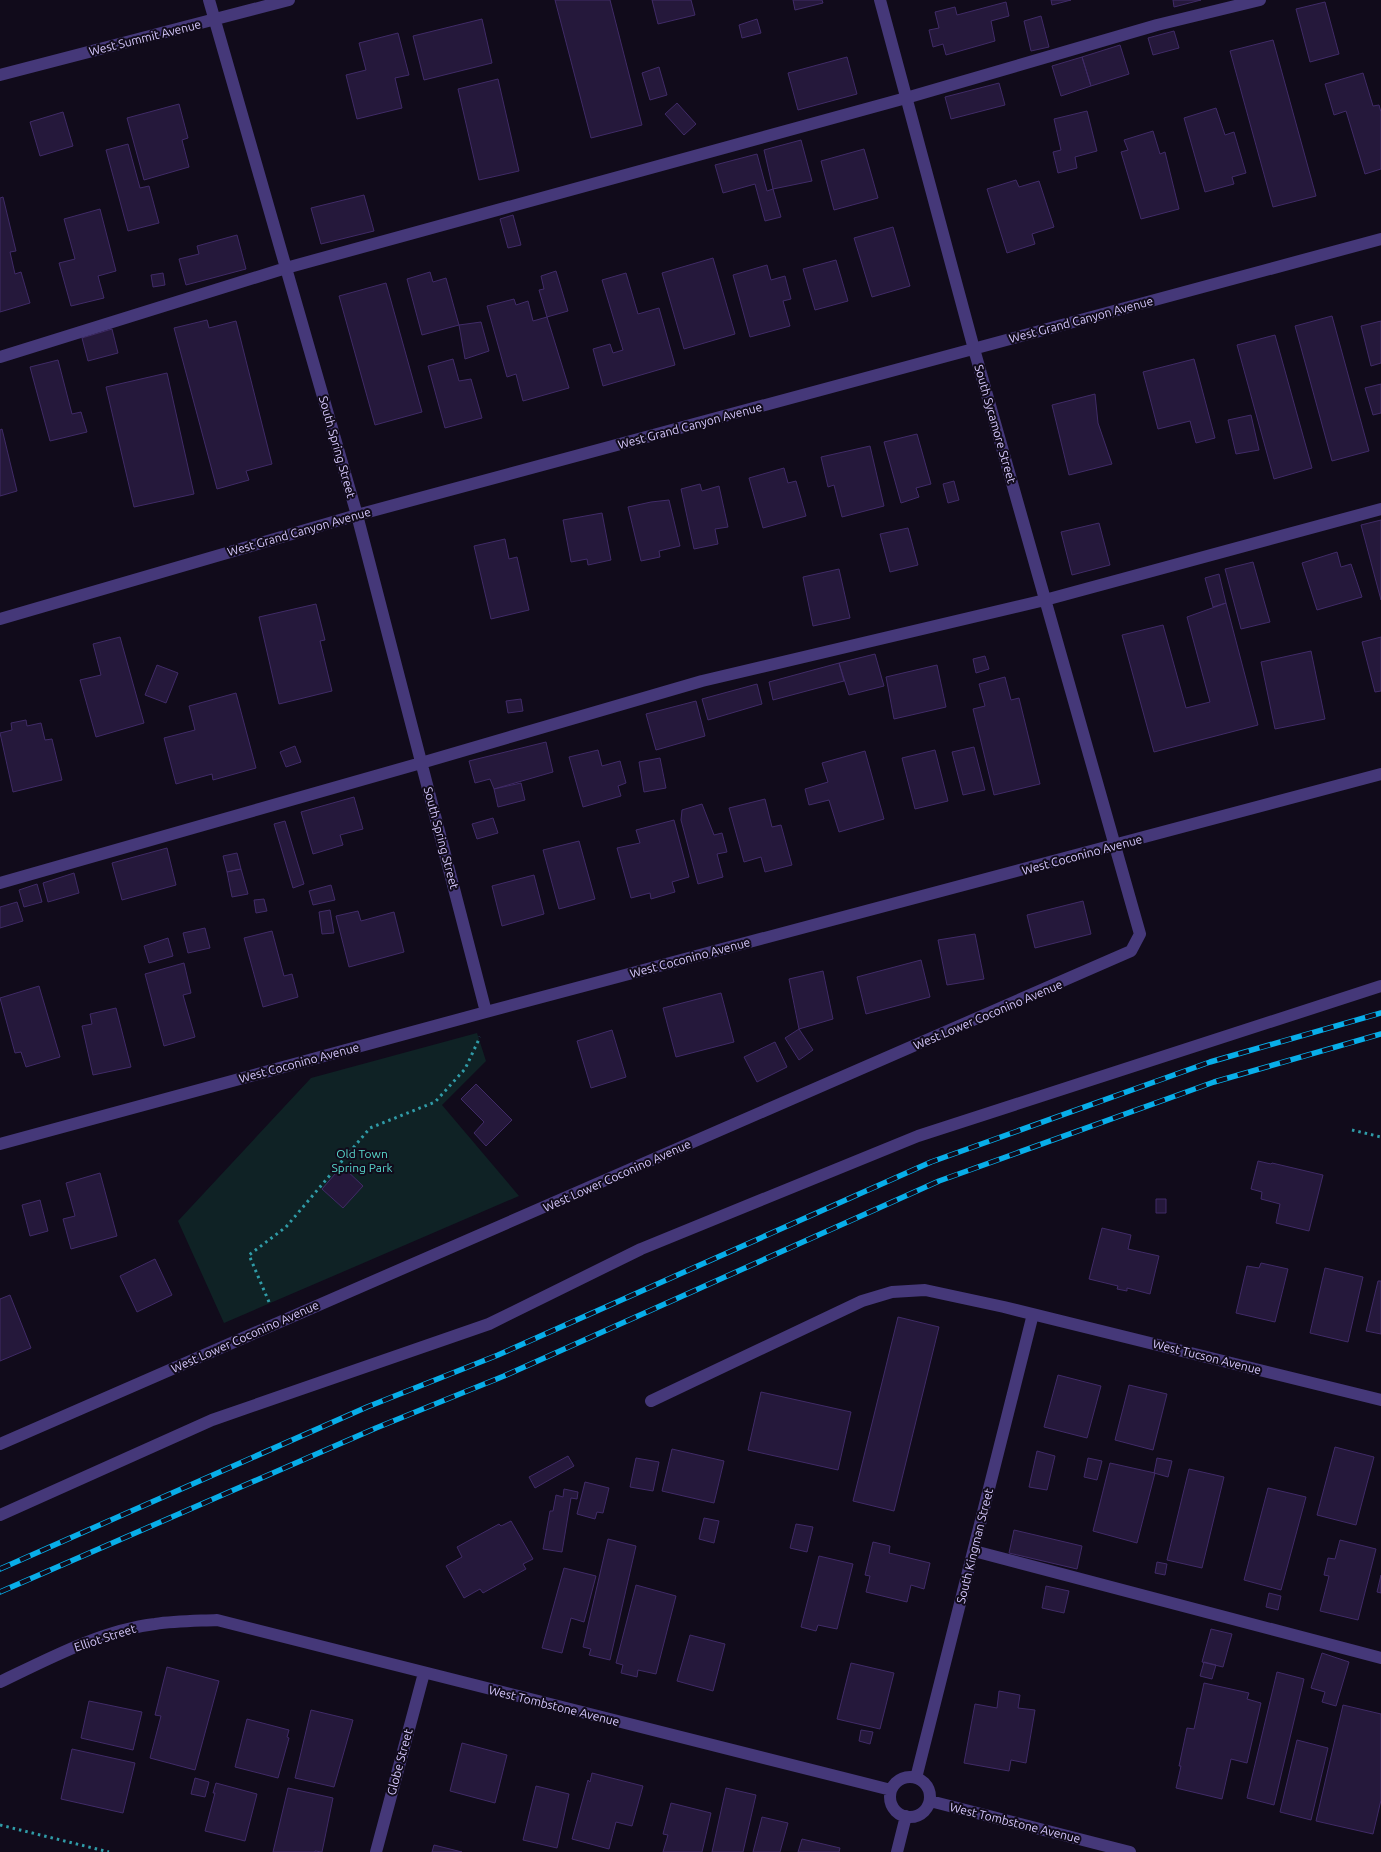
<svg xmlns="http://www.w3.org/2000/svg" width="1381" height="1852" font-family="Ubuntu,sans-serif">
	<rect width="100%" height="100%" fill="#110b1b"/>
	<path fill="#0f2225" d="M477,1033l9,28 -44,44 77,91 -295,127 -46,-102 133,-143z"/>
	<path fill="#25183b" stroke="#402b67" d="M555,0h55l32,125 -51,13z
		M652,0h39l4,15 -37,9z
		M793,0h29l1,3 -28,7z
		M1051,0h20l-19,5z
		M1173,0h28l-27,7z
		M1006,2l3,14 -18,5 4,20 -49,14 -3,-11 -10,3 -4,-17 10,-2 -4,-16 20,-5 2,8z
		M1325,2l14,52 -29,8 -14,-53z
		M1041,16l8,31 -18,4 -7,-30z
		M482,19l10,44 -68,17 -11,-44z
		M757,19l4,14 -19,5 -3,-13z
		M1174,31l5,17 -26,7 -5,-17z
		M398,33l11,42 -14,3 7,30 -45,11 -11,-44 20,-5 -7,-27z
		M1273,40l43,156 -43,11 -43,-156z
		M1120,45l9,29 -38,12 -9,-29z
		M847,57l10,37 -59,16 -10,-37z
		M1082,57l9,29 -30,10 -9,-30z
		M659,67l8,28 -17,5 -8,-27z
		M1363,73l10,33 6,-1 2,7v57l-16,5 -19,-63 -12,4 -9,-31z
		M498,79l21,92 -40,9 -21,-91z
		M999,83l6,22 -54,14 -6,-22z
		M677,103l19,21 -12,11 -19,-21z
		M179,104l9,34 -6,2 7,27 -45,13 -17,-62z
		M1216,108l9,27 9,-3 12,41 -14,4 2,7 -29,8 -21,-74z
		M1087,111l10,40 -22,6 2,11 -19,5 -5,-21 8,-2 -7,-31z
		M63,112l10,34 -33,10 -10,-34z
		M1153,131l7,23 5,-2 14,57 -38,10 -20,-67 7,-2 -4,-10z
		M801,140l11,41 -39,8 -9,-39z
		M128,144l12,44 9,-2 10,37 -31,8 -22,-81z
		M864,149l14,49 -44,12 -13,-49z
		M757,154l10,37 6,-2 8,28 -16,4 -10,-37 -32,9 -8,-28z
		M1016,180l3,7 20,-6 15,46 -22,7 3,10 -28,9 -20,-64z
		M364,195l10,36 -53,13 -10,-36z
		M3,197l13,54 -6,1 5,22 6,-2 9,31 -30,9v-114z
		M100,209l16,62 -18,5 6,22 -33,8 -12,-43 16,-4 -11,-40z
		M513,215l8,30 -13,3 -8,-29z
		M893,227l17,59 -38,11 -18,-59z
		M237,235l9,34 -60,16 -7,-26 20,-5 -2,-8z
		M713,258l22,76 -51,15 -22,-76z
		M836,260l12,41 -33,9 -12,-41z
		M767,265l4,15 14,-4 6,23 -8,2 7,25 -40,11 -17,-62z
		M556,271l12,40 -21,6 -8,-27 5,-1 -3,-13z
		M430,272l3,10 13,-4 13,47 -37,10 -15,-56z
		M163,273l2,12 -12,2 -2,-12z
		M626,273l12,41 21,-6 16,57 -72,21 -10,-37 17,-5 3,9 10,-3 -21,-70z
		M386,283l36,129 -47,13 -36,-129z
		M514,299l2,6 12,-4 5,20 14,-4 22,71 -46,13 -7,-27 -9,3 -20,-71z
		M1332,316l37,135 -37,10 -37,-135z
		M207,320l2,8 27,-7 36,143 -26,7 3,9 -32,9 -43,-161z
		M1381,321v42l-10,3 -10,-40z
		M481,322l8,29 -24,8 -6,-34z
		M112,329l6,24 -30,8 -6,-23z
		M1275,335l37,133 -38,11 -37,-134z
		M453,359l6,22 12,-2 11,39 -37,10 -17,-62z
		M1194,359l21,79 -19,5 -6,-22 -32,8 -15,-57z
		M58,360l14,54 9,-2 6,20 -37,9 -20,-74z
		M167,373l27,121 -60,13 -28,-120z
		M1381,384v29l-8,2 -8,-27z
		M1095,394l3,29 14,41 -43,11 -17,-70z
		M1251,415l8,35 -23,4 -8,-34z
		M2,429l15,62 -17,5v-66z
		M917,434l14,50 -15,4 3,9 -18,6 -17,-61z
		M870,446l14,60 -42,11 -8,-32 -6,2 -7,-30z
		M784,468l4,15 8,-2 10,35 -43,12 -14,-50z
		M954,481l5,19 -11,3 -5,-19z
		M700,484l2,7 17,-5 9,41 -13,2 3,15 -24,5 -13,-60z
		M669,500l11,46 -21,5 1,6 -19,4 -13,-54 23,-5z
		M602,513l9,47 -23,5 -1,-6 -16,3 -8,-42z
		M1381,520v80l-20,-75z
		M1099,523l11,42 -38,10 -11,-43z
		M908,528l10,37 -28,7 -10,-38z
		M505,539l4,20 8,-2 12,53 -38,9 -17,-73z
		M1337,552l4,15 10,-3 11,33 -45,13 -15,-47z
		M1253,562l17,60 -29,7 -16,-60z
		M839,569l11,49 -37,8 -10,-49z
		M1219,574l7,29 -13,4 -8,-29z
		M1226,603l32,122 -104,27 -32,-117 41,-10 23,83 24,-6 -23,-85z
		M316,604l9,36 -5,1 12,50 -53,13 -20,-87z
		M120,637l24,86 -48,14 -16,-57 21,-5 -8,-31z
		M1381,637v54l-6,1 -13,-50z
		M1311,651l14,68 -50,10 -14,-67z
		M875,654l9,32 -35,9 -10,-32z
		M985,656l4,13 -13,4 -3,-14z
		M839,663l5,18 -71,19 -4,-18z
		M157,665l21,8 -12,30 -21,-8z
		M937,665l9,42 -52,12 -8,-42z
		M1005,677l6,23 8,-2 21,86 -46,11 -21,-86 12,-3 -6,-22z
		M757,684l5,20 -54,16 -6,-21z
		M236,693l20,75 -43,12 -1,-6 -36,10 -12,-46 31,-8 -6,-24z
		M521,699l2,12 -15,2 -2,-12z
		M696,701l9,35 -49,14 -10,-36z
		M26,720l1,6 14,-3 4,17 7,-1 10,41 -49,12 -13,-59 12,-3 -1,-7z
		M546,742l7,30 -59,17 -4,-10 -15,4 -6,-22z
		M295,746l6,16 -15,5 -6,-15z
		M974,747l11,43 -22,5 -11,-43z
		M598,750l4,16 18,-5 6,22 -8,3 3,10 -38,11 -14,-50z
		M935,750l13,51 -33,8 -13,-51z
		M865,751l19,68 -45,13 -10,-32 -20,5 -4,-16 23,-7 -6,-19z
		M660,758l6,30 -22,4 -5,-30z
		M521,783l4,17 -27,7 -4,-18z
		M354,797l9,32 -23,6 3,10 -30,9 -12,-42z
		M765,799l7,28 9,-2 11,40 -27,7 -4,-15 -17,5 -15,-54z
		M702,804l12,31 8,-2 5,19 -10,2 6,23 -25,7 -17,-64 1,-10z
		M493,818l5,15 -21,6 -5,-15z
		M674,820l15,57 -17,5 3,10 -24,7 -1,-6 -19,5 -14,-50 23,-5 -4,-13z
		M285,821l19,63 -11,4 -19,-64z
		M579,841l16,58 -36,10 -16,-59z
		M167,848l9,37 -54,15 -10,-37z
		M237,853l4,16 -14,3 -4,-16z
		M241,869l7,25 -16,3 -5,-25z
		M74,873l5,20 -31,9 -5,-19z
		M534,875l10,39 -42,12 -10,-40z
		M37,884l5,18 -18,5 -5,-17z
		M331,885l4,15 -22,5 -4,-14z
		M264,899l3,12 -11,2 -2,-13z
		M1083,901l8,33 -56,14 -8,-33z
		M17,902l6,19 -23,7v-21z
		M330,910l4,23 -12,1 -3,-22z
		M358,911l3,10 33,-9 10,40 -55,15 -13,-51z
		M205,928l5,20 -22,5 -5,-20z
		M272,931l12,45 8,-2 6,23 -35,10 -19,-69z
		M975,934l9,45 -37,6 -9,-45z
		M168,938l5,18 -24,7 -5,-17z
		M921,960l9,37 -64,17 -9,-37z
		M184,963l7,30 -8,2 12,42 -31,9 -19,-72z
		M823,971l10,48 -34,10 -10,-50z
		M39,986l21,71 -34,10 -5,-15 -6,1 -15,-55z
		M721,993l13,49 -58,15 -13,-49z
		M116,1008l15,59 -38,8 -11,-49 10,-2 -2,-10z
		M799,1029l14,21 -14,10 -14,-22z
		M612,1030l14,47 -35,11 -14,-47z
		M775,1042l12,25 -30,15 -13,-25z
		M476,1084l36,36 -26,26 -12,-13 10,-11 -23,-23z
		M1258,1161l13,3 1,-1 51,12 -14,56 -33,-8 4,-19 -19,-5 1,-7 -11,-3z
		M342,1166l21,20 -20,22 -21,-19z
		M100,1173l17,63 -46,13 -8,-30 12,-3 -9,-33z
		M1156,1199h10v14h-10z
		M40,1200l8,31 -18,5 -8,-31z
		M1102,1228l29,7 -3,14 31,7 -9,38 -23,-6v3l-10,-2 1,-3 -29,-7z
		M155,1259l17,36 -35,17 -17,-36z
		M1261,1263l27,6 -13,53 -39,-9 11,-47 12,2z
		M1325,1268l38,9 -15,65 -38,-9z
		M1378,1281h3v53l-15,-3z
		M10,1295l21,53 -31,13v-62z
		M898,1317l41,10 -45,184 -41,-10z
		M1058,1375l43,11 -14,52 -43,-11z
		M1129,1385l38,9 -14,56 -38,-10z
		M761,1392l90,20 -13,58 -90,-20z
		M1335,1447l39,10 -18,68 -39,-10z
		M672,1449l52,12 -10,42 -52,-12z
		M1037,1451l18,5 -8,34 -18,-3z
		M568,1456l6,10 -39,22 -6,-11z
		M636,1458l23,4 -6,29 -23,-4z
		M1088,1458l14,3 -5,19 -13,-3z
		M1157,1458l15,3 -4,16 -14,-4z
		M1110,1463l45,10 -18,70 -44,-12z
		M1189,1469l35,8 -22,91 -35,-8z
		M585,1482l24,6 -6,25 -6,-1 -2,7 -18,-5z
		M1268,1488l38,9 -25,93 -37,-10z
		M564,1489l14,3 -1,7 -6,-1 -9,54 -19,-3 7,-38h3l3,-16 7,2z
		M704,1518l15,3 -5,22 -15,-4z
		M511,1521l22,38 -10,5 3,5 -43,24 -3,-4 -16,9 -18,-32 16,-9 -5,-10 42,-23 2,2z
		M796,1524l17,3 -6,25 -17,-4z
		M1014,1530l68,16 -5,23 -68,-16z
		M608,1539l28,7 -26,114 -21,-5 2,-6 -8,-2z
		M1340,1540l36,9 -18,71 -38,-9 9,-35 -5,-1 4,-17 7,1z
		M873,1542l17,4 -1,7 41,10 -6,26 -13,-4 -4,17 -41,-10 4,-16 -5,-1z
		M819,1556l34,8 -16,65 -19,-4 -2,6 -15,-4z
		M1157,1562l10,2 -2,11 -10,-2z
		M564,1568l32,8 -12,46 -13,-4 -9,35 -20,-5z
		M1381,1575v18l-4,-1z
		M636,1585l40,11 -20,78 -18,-4 -1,7 -16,-4 2,-8 -7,-2z
		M1046,1586l23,5 -5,22 -22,-5z
		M1269,1593l12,3 -3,14 -12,-3z
		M1211,1629l21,5 -9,33 -21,-5z
		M690,1635l35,9 -12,47 -36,-10z
		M1322,1653l27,9 -13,44 -14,-4 3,-10 -14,-4z
		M1204,1662l12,3 -4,14 -12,-3z
		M851,1663l43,10 -14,56 -43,-10z
		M167,1667l52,14 -24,89 -45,-12 11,-42 -6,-1z
		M1277,1672l27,7 -30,126 -27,-7z
		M1204,1683l45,10 -2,6 14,4 -14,60 -16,-4 -9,40 -46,-11 5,-22h-2l8,-38 7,1z
		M999,1691l21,4 -2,13 17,2 -9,53 -15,-3 -2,11 -45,-8 11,-59 22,4z
		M89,1701l53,11 -9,38 -52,-12z
		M1343,1705l38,9v86l-8,34 -57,-13z
		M311,1710l42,10 -19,67 -39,-9z
		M247,1719l42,11 -2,7 2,1 -11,40 -43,-11z
		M861,1730l12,2 -3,12 -11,-3z
		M1297,1740l31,8 -17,72 -31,-8z
		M462,1743l45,12 -12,48 -45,-12z
		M72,1749l63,14 -12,50 -62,-14z
		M592,1773l51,13 -11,40 -16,-4 -7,27 -37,-10 16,-59 2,2z
		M195,1778l14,4 -4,15 -14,-3z
		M216,1783l41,11 -12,47 -40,-10 10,-38h-2z
		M536,1786l33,8 -12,54 -34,-8z
		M288,1788l45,10 -11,54 -7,-1v1h-42z
		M726,1788l30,7 -13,57h-31z
		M671,1803l40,10 -9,39h-39l5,-17 -5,-1z
		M762,1817l26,6 -8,29h-27z
		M802,1839l38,9 -1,4h-41z
		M434,1845l28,7h-30z"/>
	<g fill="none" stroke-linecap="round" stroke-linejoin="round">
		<path stroke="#309ca8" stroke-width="3" stroke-dasharray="2.5 4" stroke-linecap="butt" d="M1352,1130l29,7
			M269,1302l-20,-47 37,-28 84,-99 65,-26 30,-33 15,-32
			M0,1825l109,27"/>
		<path stroke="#453879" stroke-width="12" d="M209,0l148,515 129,497
			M0,75l289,-75
			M0,357l286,-89 620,-170 251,-73 103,-25
			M0,619l357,-104 1024,-276
			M0,883l421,-120 281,-82 343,-81 336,-91
			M0,1144l486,-132 895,-238
			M651,1401l211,-100 30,-9 33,-2 79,17 377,93
			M0,1444l1131,-493 9,-17 -166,-585 -94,-349
			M0,1515l212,-95 277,-96 152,-75 277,-113 463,-150
			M974,1551l407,107
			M0,1682c48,-23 102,-52 155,-58 20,-3 41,-3 62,-4l674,170
			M890 1797a20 20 0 1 1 40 0a20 20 0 1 1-40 0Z
			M916,1778l117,-464
			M930,1801l200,51
			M376,1852l48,-179
			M897,1852l9,-36"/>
		<g stroke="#08aee9" stroke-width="5.5">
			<path id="rail" d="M0,1569l367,-162 131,-52 433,-193 279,-100 171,-49
				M0,1592l376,-164 128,-52 435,-195 275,-99 167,-48"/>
		</g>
		<use href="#rail" stroke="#110b1b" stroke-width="4" stroke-dasharray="11" stroke-linecap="butt"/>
	</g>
	<g text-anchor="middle" stroke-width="4" stroke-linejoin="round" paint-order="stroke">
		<g font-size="12" fill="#d6c8fd" stroke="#110b1b">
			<text transform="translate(145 38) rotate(-14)" y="4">West Summit Avenue</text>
			<text transform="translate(1081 320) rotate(-15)" y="4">West Grand Canyon Avenue</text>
			<text transform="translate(995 424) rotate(74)" y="4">South Sycamore Street</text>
			<text transform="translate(690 426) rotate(-15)" y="4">West Grand Canyon Avenue</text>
			<text transform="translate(337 447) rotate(74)" y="4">South Spring Street</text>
			<text transform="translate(299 532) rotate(-16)" y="4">West Grand Canyon Avenue</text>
			<text transform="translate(441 838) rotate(75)" y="4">South Spring Street</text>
			<text transform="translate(1082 855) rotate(-15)" y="4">West Coconino Avenue</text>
			<text transform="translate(690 958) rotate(-15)" y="4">West Coconino Avenue</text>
			<text transform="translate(988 1015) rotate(-23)" y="4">West Lower Coconino Avenue</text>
			<text transform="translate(299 1063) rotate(-15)" y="4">West Coconino Avenue</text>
			<text transform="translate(617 1176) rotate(-24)" y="4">West Lower Coconino Avenue</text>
			<text transform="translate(245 1337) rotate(-24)" y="4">West Lower Coconino Avenue</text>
			<text transform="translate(1207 1357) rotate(14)" y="4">West Tucson Avenue</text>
			<text transform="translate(975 1546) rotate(-76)" y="4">South Kingman Street</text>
			<text transform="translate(105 1638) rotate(-18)" y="4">Elliot Street</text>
			<text transform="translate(554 1706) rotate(14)" y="4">West Tombstone Avenue</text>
			<text transform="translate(400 1762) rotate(-75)" y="4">Globe Street</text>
			<text transform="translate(1015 1823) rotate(14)" y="4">West Tombstone Avenue</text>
		</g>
		<g font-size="12" fill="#58d9cd" stroke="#110b1b">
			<text x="362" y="1158">Old Town<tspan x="362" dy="14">Spring Park</tspan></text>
		</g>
	</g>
</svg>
